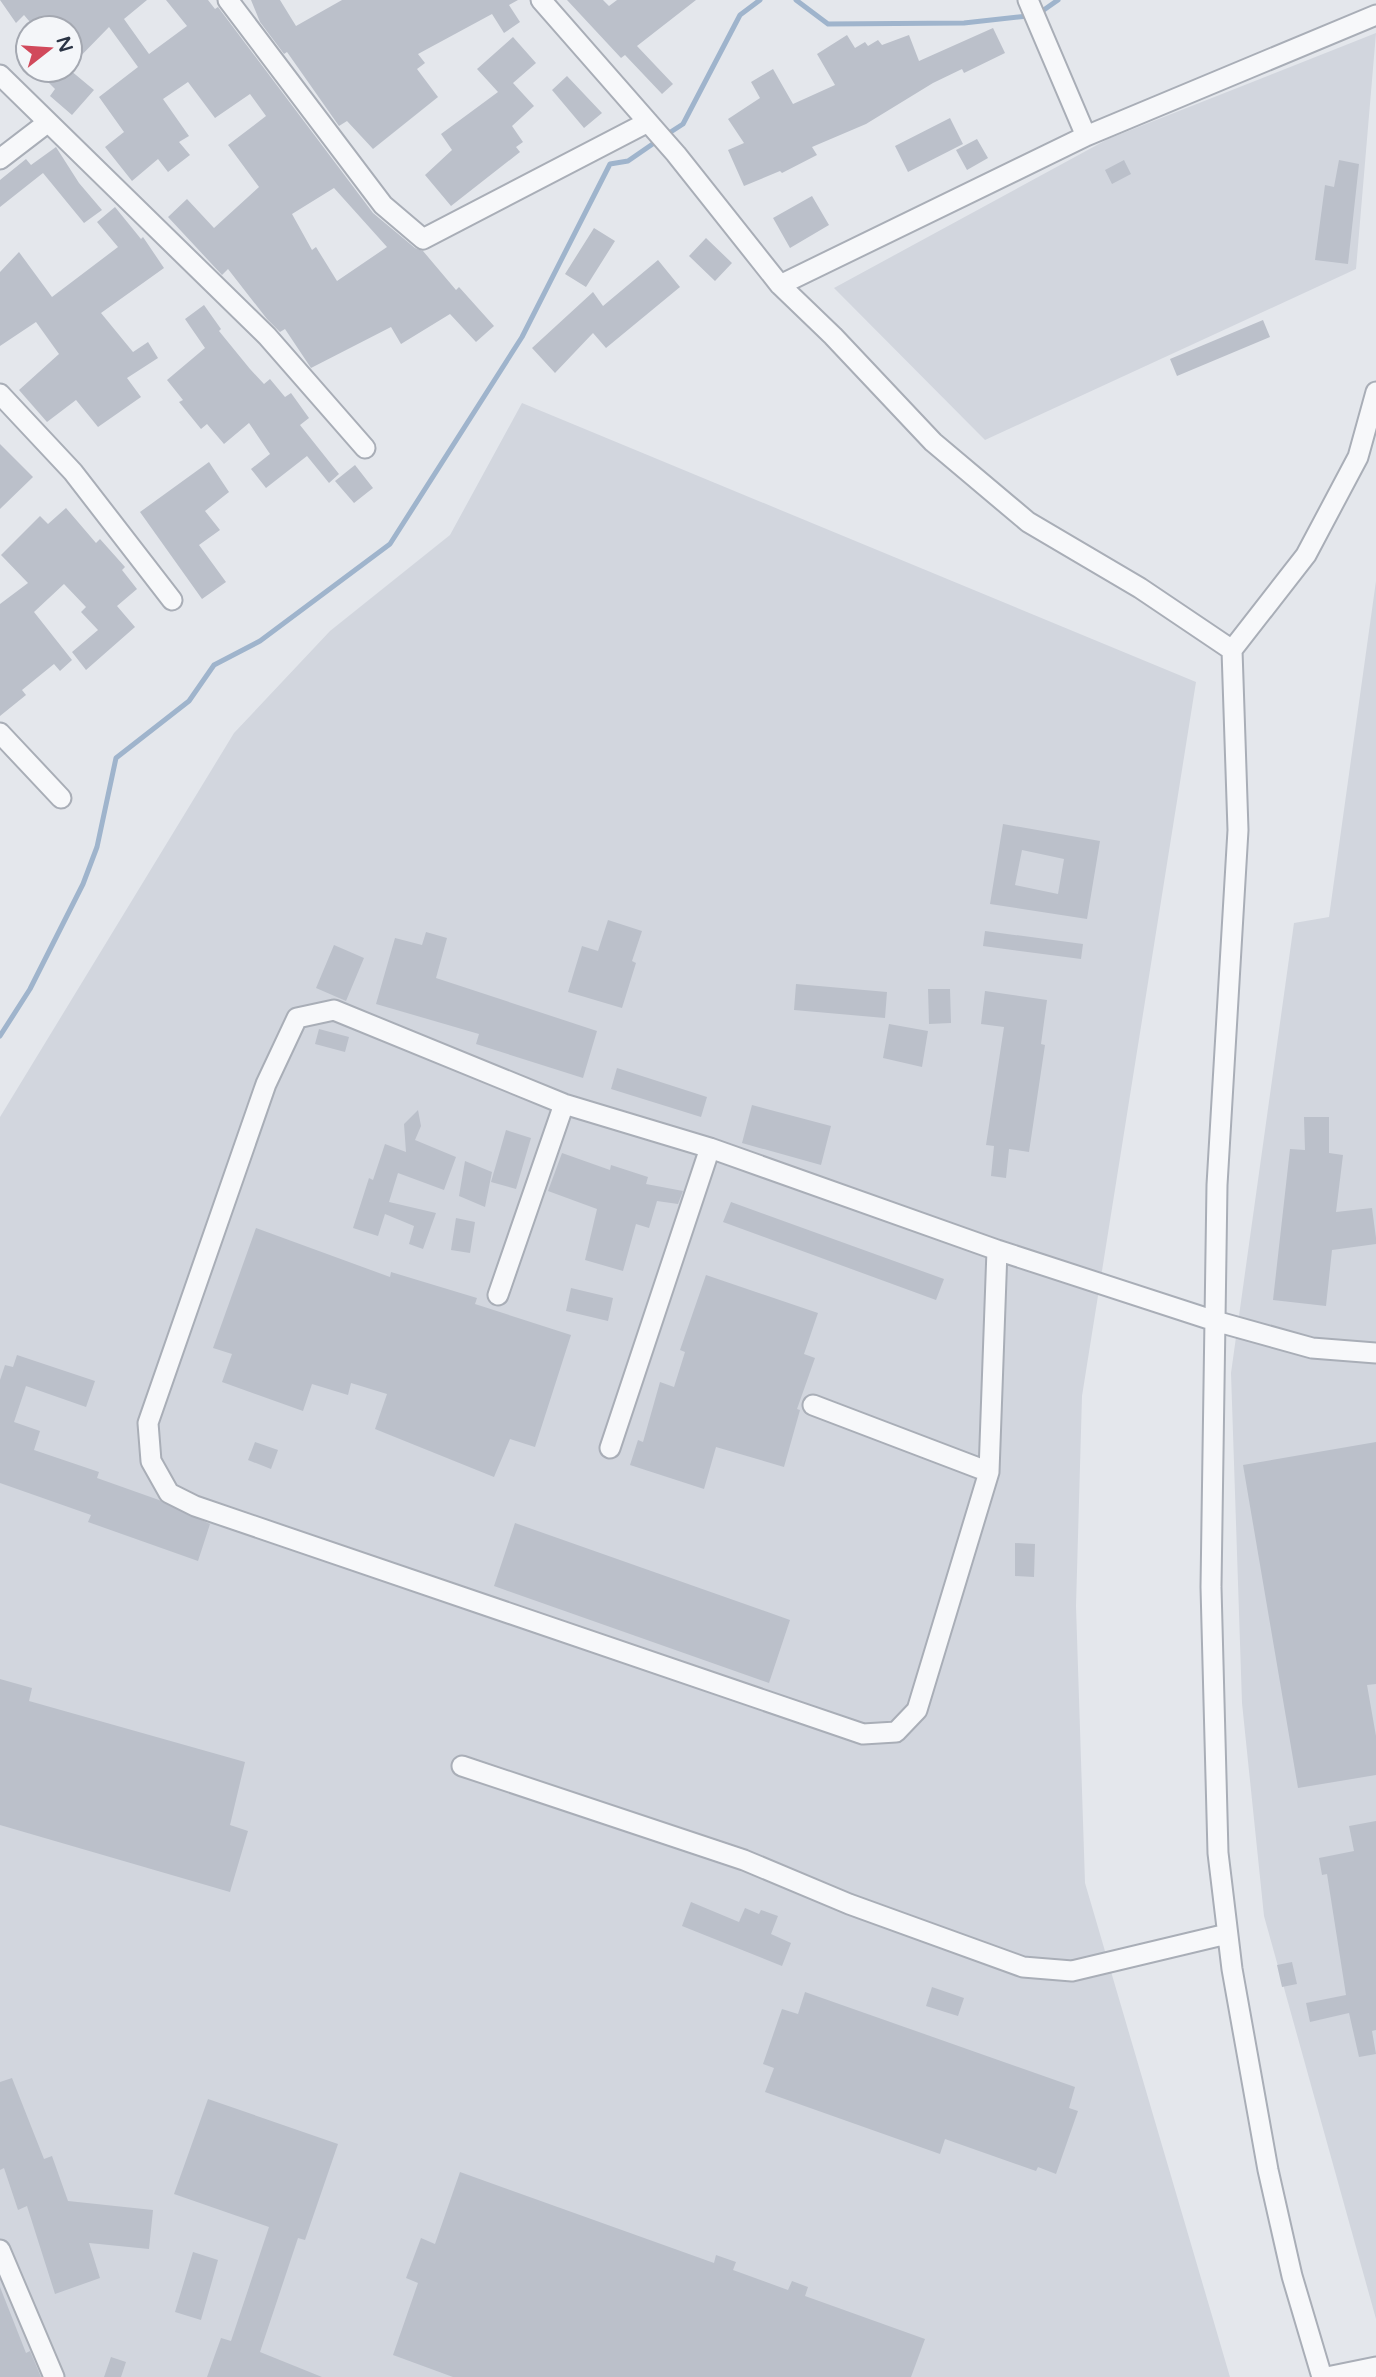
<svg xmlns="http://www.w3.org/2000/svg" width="1376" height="2377" font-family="'Varela Round',sans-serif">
	<rect width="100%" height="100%" fill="#e4e7ec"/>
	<path fill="#d2d6de" d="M1376,33l-20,236 -371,171 -151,-152 274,-149z
		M522,403l674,279 -114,714 -6,210 9,277 145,494h-1230v-1260l234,-384 96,-102 120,-96z
		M1376,581v1738l-112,-403 -22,-213 -11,-330 63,-450 35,-6z"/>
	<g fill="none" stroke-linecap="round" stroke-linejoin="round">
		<path stroke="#9fb4cc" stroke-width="5" d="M796,0l32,24 136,-1 64,-7
			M1038,14l20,-14
			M666,135l17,-11 57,-109 20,-15
			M0,1036l30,-47 53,-105 14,-37 19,-89 73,-57 25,-36 46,-24 130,-97 132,-207 88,-173 18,-3 29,-20"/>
	</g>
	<path fill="#bbc0ca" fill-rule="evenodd" d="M0,0h147l-23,19 25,35 38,-28 -21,-26h42l7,9 3,-2 155,206 42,35 8,3 33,39 3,-3 35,39 -18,16 -26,-28 -49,30 -10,-17 -80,41 -26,-39 -5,3 -13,-13 -39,-50 -6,6 -54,-58 19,-18 27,29 45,-41 -31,-42 38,-29 -16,-22 -35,24 -27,-36 -25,17 26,37 -10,6 11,13 -22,17 -10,-13 -26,22 -27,-34 19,-15 -25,-35 39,-30 -29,-40 -39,40v-39h-13l-6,-7 -8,7h-8l-11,-13 -8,8zM334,188l53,59 -50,34 -21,-34 -4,3 -20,-36z
		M251,0h29l16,26 46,-26h176l-9,5 11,17 -16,11 -12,-19 -74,40 7,9 -8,6 21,28 -65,52 -26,-28 -8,5 -52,-74 -3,2 -24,-32z
		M567,0h36l6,6 8,-6h79l-59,46 36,38 -11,10 -37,-39 -4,3z
		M993,28l12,25 -41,20 -2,-4 -29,14 -67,41 -54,23 5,8 -35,18 -2,-2 -36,15 -16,-36 16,-7 -16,-24 32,-21 -9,-16 22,-13 20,35 42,-19 -18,-31 30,-19 8,13 10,-6 3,4 10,-6 4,5 27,-10 10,26z
		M513,37l23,26 -23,20 21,23 -22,20 11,16 -7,5 4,5 -69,54 -26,-31 27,-25 -11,-16 57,-42 -21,-23z
		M36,70h34l24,20 -22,25 -22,-19 5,-7z
		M567,76l35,37 -18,15 -32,-38z
		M950,118l13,26 -55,28 -13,-26z
		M977,139l11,19 -21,12 -11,-20z
		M56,147l23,36 23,27 -18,13 -41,-50 -43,34v-27l26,-21 5,6z
		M1124,160l7,14 -19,10 -7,-14z
		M1339,160l20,4 -11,100 -33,-4 10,-75 9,2z
		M812,196l17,29 -39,23 -17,-30z
		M115,207l26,32 2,-2 21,31 -63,45 32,39 15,-10 10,16 -31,20 14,19 -43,30 -22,-27 -29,22 -28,-32 40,-36 -23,-32 -36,24v-74l19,-20 33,45 66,-50 -21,-25z
		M594,228l21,13 -29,46 -21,-13z
		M706,238l26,25 -17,18 -26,-25z
		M658,260l22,27 -74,61 -13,-15 -38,40 -23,-25 61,-56 10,14z
		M204,305l17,24 -2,2 31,38 14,15 6,-5 15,18 6,-4 18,25 -9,7 39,49 -10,9 -22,-27 -41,32 -15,-19 19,-15 -21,-31 -25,21 -17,-20 -6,5 -22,-27 4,-2 -16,-20 38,-32 -20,-29z
		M1263,320l7,17 -93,39 -7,-17z
		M0,444l33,33 -33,32z
		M209,462l20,30 -24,19 15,19 -21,15 27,37 -24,17 -62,-87z
		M355,465l18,23 -19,15 -19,-22z
		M66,508l30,35 4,-4 25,28 -3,3 15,19 -20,17 18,21 -49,43 -14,-18 26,-22 -17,-18 5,-5 -22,-23 -30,28 38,48 -12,11 -6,-7 -32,26 4,5 -26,21v-112l28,-21 -27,-28 39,-39 8,8z
		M1003,824l97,17 -13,78 -97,-15zM1022,850l42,9 -6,35 -43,-9z
		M608,920l34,11 -10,30 4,2 -14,45 -54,-16 14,-46 16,5z
		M985,931l98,13 -2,15 -98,-13z
		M426,932l21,6 -11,40 161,53 -14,47 -107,-34 3,-10 -103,-30 19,-66 27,7z
		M334,945l30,13 -18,43 -30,-13z
		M796,984l91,8 -2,26 -91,-8z
		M928,989h22l1,34 -22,1z
		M985,991l62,9 -6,44 4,1 -16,107 -20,-3 -3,29 -15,-2 3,-30 -8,-1 18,-118 -23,-3z
		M889,1024l39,7 -6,36 -39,-9z
		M319,1029l30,8 -4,15 -30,-8z
		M617,1068l90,29 -6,20 -90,-28z
		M752,1105l79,21 -10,39 -79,-22z
		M418,1110l3,16 -6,14 41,17 -12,33 -46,-17 -9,29 47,11 -13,36 -14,-5 5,-18 -29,-12 -7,22 -25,-8 16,-50 4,2 12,-36 21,8 -2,-28z
		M1304,1117h25v36l14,2 -7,57 36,-4 4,30v6l-44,6 -6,56 -53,-6 17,-151 15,1z
		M506,1130l25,8 -15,51 -25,-7z
		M562,1153l48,17 1,-5 37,12 -2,7 37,7 -5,13 -21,-3 -8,27 -13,-4 -13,47 -38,-11 12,-51 -49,-18z
		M465,1161l27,11 -7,35 -26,-11z
		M731,1202l213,77 -8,21 -213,-78z
		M456,1218l19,4 -5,31 -19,-3z
		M256,1228l134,49 1,-5 86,26 -2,6 96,31 -36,112 -25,-8 -16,38 -119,-48 12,-35 -36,-11 -3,12 -36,-11 -9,27 -81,-29 10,-28 -19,-6z
		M706,1275l112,38 -14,41 11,4 -18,51 3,1 -16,57 -68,-20 -12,42 -74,-24 8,-25 5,2 17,-60 14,5 11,-35 -5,-2z
		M571,1288l42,10 -5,23 -42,-10z
		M17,1355l78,26 -9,26 -60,-21 -12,36 26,9 -6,19 65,22 -2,6 62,22 51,24 -12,37 -110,-39 3,-7 -91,-32v-103l5,-15 8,2z
		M255,1442l23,8 -7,19 -23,-9z
		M1376,1442v242l-9,1 9,51v39l-78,13 -55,-323z
		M515,1523l275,97 -21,63 -275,-97z
		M1015,1543l20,1 -1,33 -19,-1z
		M0,1679l32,9 -3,13 216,61 -15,63 18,6 -18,61 -230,-67z
		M1376,1821v209l-4,1 4,23 -17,3 -10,-44 -39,9 -4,-19 40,-8 -19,-121 -5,1 -3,-17 35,-7 -5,-25z
		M691,1902l48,20 6,-14 14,6 2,-4 17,6 -7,18 20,9 -9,23 -100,-40z
		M1292,1962l5,22 -15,3 -5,-22z
		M932,1987l32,11 -6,18 -32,-10z
		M805,1992l270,95 -6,21 9,3 -22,63 -18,-7 -2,4 -91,-32 -5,15 -175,-62 9,-24 -11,-4 19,-55 16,5z
		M12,2078l32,81 8,-3 16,45 85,9 -4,39 -60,-6 11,35 -45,16 -28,-88 -9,4 -14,-42 -4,2v-88z
		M208,2099l130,45 -33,96 -7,-2 -38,114 62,25h-115l14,-39 10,3 38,-114 -95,-33z
		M460,2172l254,91 2,-8 20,7 -3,8 55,20 4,-9 16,6 -3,9 120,43 -14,38h-458l-60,-22 25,-72 -12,-5 15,-40 14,6z
		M193,2252l25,8 -17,60 -26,-8z
		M0,2287l26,66 4,-2 11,26h-41z
		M111,2357l15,5 -5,15h-17z"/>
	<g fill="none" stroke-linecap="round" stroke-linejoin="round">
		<g stroke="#a9aeb7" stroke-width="23">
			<path id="minor" d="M228,0l155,205 40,34 225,-117
				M541,0l135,154 104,131 53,51 100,106 95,80 112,66 92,62 6,180 -21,355 -6,402 7,266 14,116 36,201 24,106 30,101
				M0,75l267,261 98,112
				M1086,136l290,-121
				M0,159l47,-36
				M780,285l306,-149 -58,-136
				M0,394l73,78 99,128
				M1232,650l74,-95 52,-98 18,-65
				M0,733l61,65
				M997,1250l-8,222 -72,238 -21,22 -33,2 -668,-228 -26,-13 -18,-32 -3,-38 118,-339 31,-66 37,-8 230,94 146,44 287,102 218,71 97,27 64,5
				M498,1295l66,-191
				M813,1405l176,67
				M610,1448l100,-300
				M462,1766l282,94 105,44 174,63 49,4 155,-37
				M0,2250l54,127
				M1327,2377l49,-10"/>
		</g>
		<use href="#minor" stroke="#f7f8fa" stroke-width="19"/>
	</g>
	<g transform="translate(49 49) rotate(73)"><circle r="33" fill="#f4f6f9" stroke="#a4a8b1" stroke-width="2"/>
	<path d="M0-5L12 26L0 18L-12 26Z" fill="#d1495b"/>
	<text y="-10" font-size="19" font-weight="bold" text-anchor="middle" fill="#2b3445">N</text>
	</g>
</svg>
